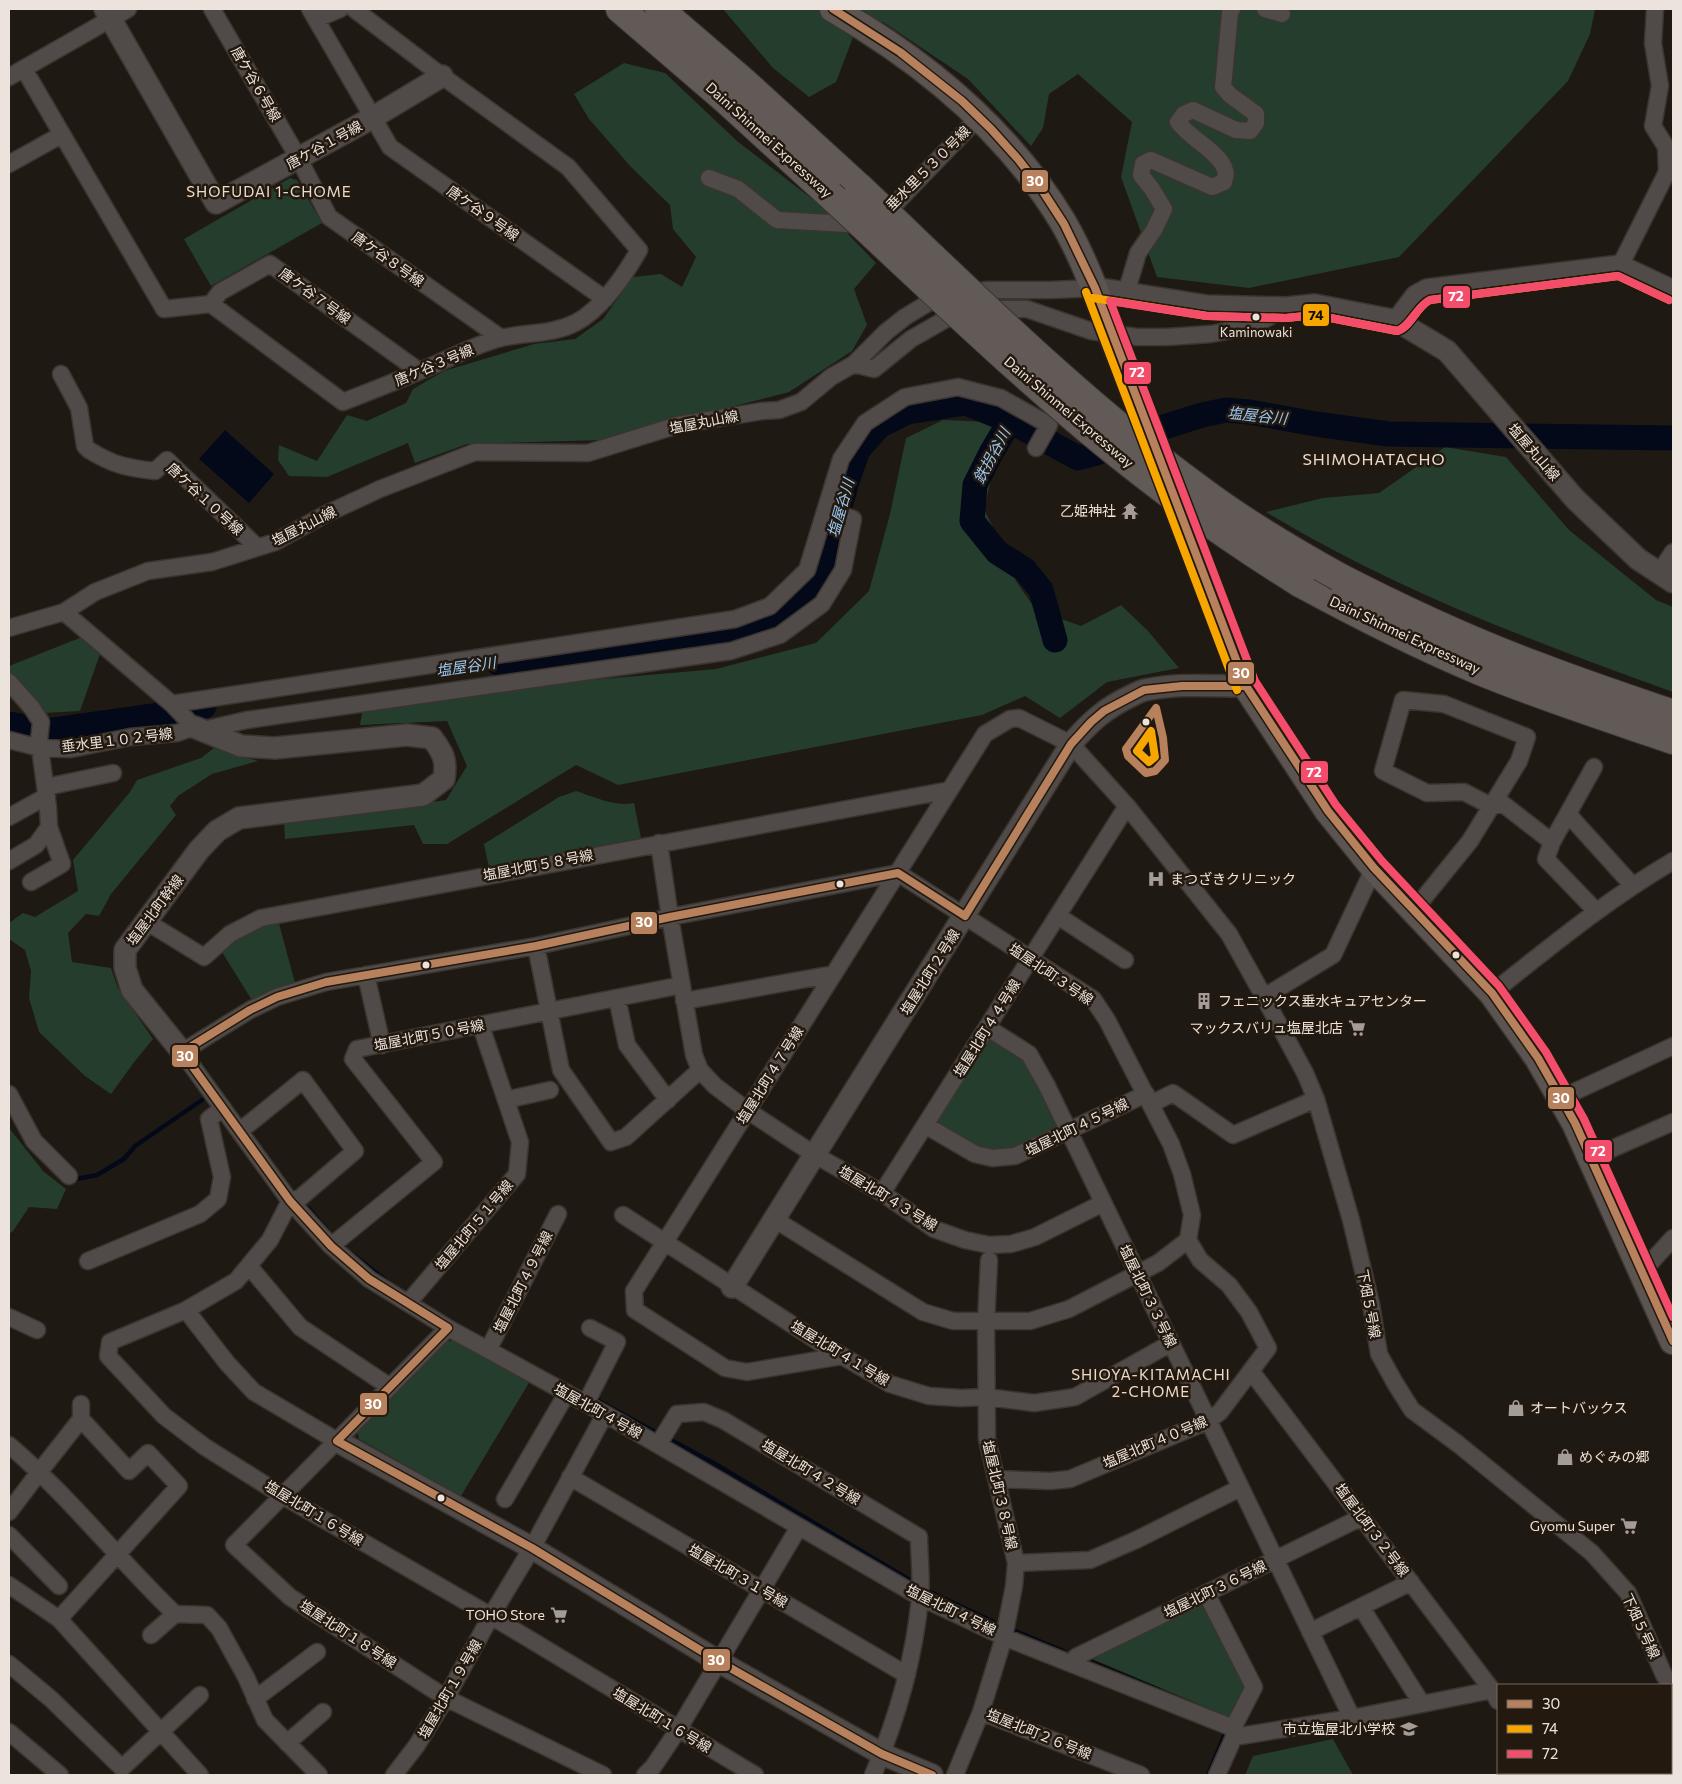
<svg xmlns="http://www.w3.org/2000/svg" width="1682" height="1784" font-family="Commissioner,'Noto Sans JP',sans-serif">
	<rect width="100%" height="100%" fill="#1f1913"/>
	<path fill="#243d2d" d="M723,9h872l-5,25 -22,47 -169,176 -150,31 -92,-11 -36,-100 11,-55 -54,-48 -29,20 -6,34 -12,18 -63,-67 -85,-57 -28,10 -19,50 -27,15 -36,-29z
		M624,63l41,10 72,68 83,64 56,58 -22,26 13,36 -15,26 -63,41 -186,48 -136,4 -52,19 -7,-20 -81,34 -38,-1 -11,-16 1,-15 38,16 30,-46 20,6 39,-18 7,-14 31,-18 90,-27 41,-5 28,-20 30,-42 28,-3 21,13 14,-30 -23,-28 -3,-24 -39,-38 -42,-48 -15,-25z
		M290,178l7,2 25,43 -111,63 -27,-47z
		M943,420l45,2 24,15 -19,35 -9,37 16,33 16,39 20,29 45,16 40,-21 27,26 31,37 -72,14 -47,36 -35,-22 -43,19 -364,70 -42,-20 -129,79h-24l-9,-19 -129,14 -1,-16 162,-23 21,-34 -20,-45 -87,4 3,-18 195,-24 158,-14 100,-26 53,-52 21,-77 16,-76z
		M1445,447l61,10 63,73 87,70 17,7v85c-139,-50 -280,-103 -407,-180l57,-14 56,-5z
		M82,637l18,17 -20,57 -36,2 -35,-38v-9z
		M214,748l44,13 -46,13 -34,22 -8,10 6,9 -65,79 -12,22 -13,-2 -18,19 4,29 39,6 7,20 35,51 -18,22 -24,33 -26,-18 -46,-44 -10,-34 2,-27 -6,-21 -16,-11v-16l14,-10 12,4 43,-26 -5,-31 57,-68 7,-12 64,-22z
		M576,791c19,6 38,16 58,12l7,35 -152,30 -5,-24 75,-47z
		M278,920l17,63 -18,6 -24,13 -31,-50c18,-15 34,-25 56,-32z
		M995,1039l28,21 14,19 21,46 -5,7 -41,18 -18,4 -23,-8 -32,-21 -2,-8 50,-76z
		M9,1128l34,43 23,18 -9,20 -28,-2 -16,24 -4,3z
		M454,1340l76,41 -69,115 -102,-57 -2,-10 88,-87z
		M1198,1604l7,4 39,74 2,8 -12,26 -5,1 -139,-59z
		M1333,1739l20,36h-108l8,-19z"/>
	<path fill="#030918" d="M225,430l49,44 -25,29 -50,-44z"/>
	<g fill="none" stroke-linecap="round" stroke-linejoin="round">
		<path stroke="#030918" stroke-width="4.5" d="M71,1180l26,-5 27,-16 11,-13 67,-46
			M308,1208l19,22
			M351,1253l37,29
			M595,1399l58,32
			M673,1441l44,24 191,114
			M928,1591l66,31
			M1015,1631l48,20
			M1091,1662l68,28
			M1208,1775l16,-39"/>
		<path stroke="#030918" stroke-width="25" d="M1010,421l-19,32 -16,32 -3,36 25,31 28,18 16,20 14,50
			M498,663l129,-18 90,-5 40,-9 23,-11 24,-21 18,-26 25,-92 11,-31 21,-24 28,-14 59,-9 44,18 68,37 19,-5 19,-10 32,-11 54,-17 24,-5 23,2 67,12 72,10 285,4
			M9,724l38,7 113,-16 44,-9"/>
		<g stroke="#3b3530" stroke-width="19">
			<path id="minor" d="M212,9l87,150 30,58 172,121
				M310,9l80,138 215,152
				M1265,9l17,5
				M1655,9l-2,34 7,43 -7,40 13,21 1,25
				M316,19l24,-10
				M24,69l140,240 47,-5 132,98c25,-10 52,-20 77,-31 27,-11 53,-26 81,-33 25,-6 50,-3 74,-15 26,-13 50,-48 64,-73l-71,-83 -126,-91 -88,-67
				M9,77l119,-68
				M9,164l52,-29
				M709,178l29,11 39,31 71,4 26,-5 23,-17 82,-85
				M1620,266l47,-94 6,1
				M1126,293l12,-40 16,-23 10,-21 -12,-20 -11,-14 2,-11 8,-4 61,27 12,-5c1,-4 3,-8 1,-12 -5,-18 -35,-31 -47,-48l6,-8 9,-4 43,20 14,1 6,-8v-9l-26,-19 -7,-8 7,-74 2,-4
				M211,304l9,-12 50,-28 149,107
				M854,364l20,5 37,-30 35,-20 21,-8 31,-2h29l64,22 46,6h30l44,-3 42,-8 32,-18
				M61,374l18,34 6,38 4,4c24,15 38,18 66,21l12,-11 90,87
				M1659,573l14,-21
				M9,628l55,-16 31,-20 53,-21 64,-9 63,-20 51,-28 54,-25 95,-37 113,1 90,-28 84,-14 17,-1 22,-8 30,-25 23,-13 32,-32 19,-15 23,-14 28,-9 32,-4h63l44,-2
				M9,682l23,26 9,14 -2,19 9,66 1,20 -13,18 -27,16
				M172,704l563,-85 35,-13 37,-36 34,-111 24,-36 40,-26 53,-10 43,11 48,27 -13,23
				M203,730l44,-10 484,-69 49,-16 42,-31 21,-34 10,-51 -27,-10
				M9,740l31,8 31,1 59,-12 47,-4 17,-6 -22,-23 -108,-92
				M46,787l67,-14
				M1127,806l102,128 35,63
				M1568,814l65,72
				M9,817l38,-21
				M1552,842l42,-75
				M659,843l11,74 24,138 6,15 15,16 33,25 67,44 67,38 52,36 31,11 24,5 22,-1 24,-7 68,-34
				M1374,868l-41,87 -69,42 41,76 11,26 35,121 20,84 8,50 16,29 17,27 46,34 134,109 36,40 36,82 9,12
				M31,882l31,-18 -13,-37
				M1414,910l56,-69 49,-80 8,-24 -83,-33 -41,-4 -20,71 44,22 37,-1 27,14 12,-2 49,38 -6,17 50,52
				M1058,916l67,44
				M147,922l57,35 26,-23 31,-16 689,-128
				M536,946l25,124 50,72 15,-5 74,-67
				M366,975l16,70
				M1492,993c59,-47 116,-94 181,-132
				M617,998l10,47 41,55
				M684,1001l150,-27
				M988,1028l41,26 18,32 305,632
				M9,1094l25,47 35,35
				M1561,1098l112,-52
				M506,1100l44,-10
				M1151,1104l22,-11 60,42 83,-36
				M925,1125l50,29 17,4 23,-2 131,-62
				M240,1131l63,-51 52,71 -55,47 -10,3 -20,39 -34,41 -50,29 -76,32 -2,14 56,60 41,31 78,49 208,120 264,159
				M1591,1158l82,-36
				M623,1215l199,129 68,40 39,12 32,2 26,-1 47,6 41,-6 96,-54
				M331,1246l103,-84 -81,-103 4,-10 325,-64
				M989,1260l-3,62 1,117 29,124 -2,23 -10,51 -23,75 160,63
				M88,1261l112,-47 18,-15 4,-22 -13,-58 14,-11
				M249,1266l51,61 90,60
				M1642,1272l31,-34
				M408,1303l109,-129 3,-32 -39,-116
				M186,1310l41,53 27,29 83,49
				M9,1317l28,13
				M448,1328l157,86 315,183 84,40 229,91 1,9 118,-19 140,-28
				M488,1350l70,-136
				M842,1356l-95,16 -22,-4 -90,-58 -1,-19 351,-557 25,-15 9,-1 52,26 56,62 -245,387
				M1251,1371l241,319 6,11
				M586,1403l31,-61 -27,-14
				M81,1404v15
				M9,1445c60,51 109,114 166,169l32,1 12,13 27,49 19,43 54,55
				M658,1445l19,-31 27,-2 19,8 196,117c0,20 3,41 1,61 -6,61 -23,121 -47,177
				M570,1477l337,198
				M996,1479l54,2 20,-2 138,-58 12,-9 48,-64 -19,-36 -20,-27 -29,-25 -12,-20
				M505,1499l62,-106
				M9,1512l31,-41 41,-52 48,52 19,-18 31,33 -120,133
				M9,1535l50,51
				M1016,1563l74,-3 46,-20 104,-52
				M9,1585l50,34 141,156
				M1206,1593l48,94 -21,41
				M1361,1607l61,97
				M1310,1632l101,-50
				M151,1635l24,-21
				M9,1664l42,35 71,69 78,-73
				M1074,1664l2,-7 286,-140
				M255,1699l62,-47
				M9,1732l51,43
				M287,1743l36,-31
				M1538,1773l1,2
				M394,1775l23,-30 29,-47 45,-82 41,-68 73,-134
				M603,1775l-157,-77 -156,-101 -56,-52 214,-217 -79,-49 -38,-33 -41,-45 -108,-149 68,-42 27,-13 49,-15 210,-36 134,-29 228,-44 195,126 14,21 64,124 11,30 10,41 -4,25 -30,23 -89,46 -39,12h-77l-30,-9 -149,-93
				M645,1775l8,-8 25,-37 121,-203
				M955,1775l26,-63
				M1217,1775l17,-38"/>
		</g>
		<g stroke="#3b3530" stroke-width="24">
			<path id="tertiary" d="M105,9l111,194 156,-85 70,-42
				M1095,288l112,18 79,2 29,-3 82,16 19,-25 11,-6 193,-24 53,25
				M1397,321l50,30 128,148 63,60 35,23
				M182,1052l-50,-62 -7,-22v-18l74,-100 18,-19 22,-13 184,-23 21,-16c3,-20 -1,-26 -12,-41l-25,-3 -132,13 -34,-2 -47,-19
				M732,1287l339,-543c18,-21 34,-36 60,-48 4,-2 9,-5 14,-6 33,-7 68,-4 101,-4
				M337,1441l195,107 186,113 164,93 50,21"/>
		</g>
		<g stroke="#3b3530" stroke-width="29">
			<path id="primary" d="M833,9c92,53 175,122 230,213 18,31 31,64 43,98
				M1178,509l68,177 82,125 46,57 118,125 46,65 37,65 98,218"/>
		</g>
		<g stroke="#3b3530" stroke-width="30">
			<path id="motorway" d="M620,9l107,92 103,94
				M659,9l85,73 115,105
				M1339,577c66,34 133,65 201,90 44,17 89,32 133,47
				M1300,583c59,32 118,62 180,88 63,26 129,47 193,69"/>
		</g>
		<use href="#minor" stroke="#504a49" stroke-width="16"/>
		<use href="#tertiary" stroke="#504a49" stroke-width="21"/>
		<use href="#primary" stroke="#5b5450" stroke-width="26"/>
		<use href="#motorway" stroke="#615a57" stroke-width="28"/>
		<g stroke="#3b3530" stroke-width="29" stroke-linecap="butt">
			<path id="primary-bridge" d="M1106,320l56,146"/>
		</g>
		<g stroke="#3b3530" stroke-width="30" stroke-linecap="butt">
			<path id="motorway-bridge" d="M859,187c111,105 219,214 343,304 43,32 90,60 137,86
				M830,195c104,96 205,196 317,282 49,38 100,73 153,106"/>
		</g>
		<use href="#primary-bridge" stroke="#5b5450" stroke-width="26"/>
		<use href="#motorway-bridge" stroke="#615a57" stroke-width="28"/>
		<g stroke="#24190e" stroke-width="11">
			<path id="bus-1" d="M833,9l67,43 62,49 29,28 27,30 24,31 22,34 31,64 151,398 82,125 46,57 118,125 46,65 37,65 98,218
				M1156,708l7,30 2,22 -10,11 -9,2 -18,-17 -2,-7z
				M932,1775l-50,-21 -164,-93 -186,-113 -195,-107 111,-113 -79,-49 -38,-33 -41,-45 -108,-149 68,-42 27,-13 49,-15 210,-36 134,-29 228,-44 67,43 106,-172 20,-22 13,-11 40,-21 38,-4h64"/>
		</g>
		<g stroke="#24190e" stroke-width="11">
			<path id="bus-2" d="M1086,292l151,398
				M1093,298l114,18 79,2 29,-3 82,16c13,-3 19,-24 33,-31l188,-24 51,24
				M1151,731l4,26 -6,5 -12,-11z"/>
		</g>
		<g stroke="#24190e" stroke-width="11">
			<path id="bus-3" d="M1669,300l-51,-24 -188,24c-14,7 -20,28 -33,31l-82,-16 -29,3 -79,-2 -97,-15 145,380 81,124 46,56 117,125 47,66 38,67 89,198"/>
		</g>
		<use href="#bus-1" stroke="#b6815c" stroke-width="8"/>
		<use href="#bus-2" stroke="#f7a600" stroke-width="8"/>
		<use href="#bus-3" stroke="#f44d6c" stroke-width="8"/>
	</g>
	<defs>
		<g id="temple-bare" transform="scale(1.35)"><path d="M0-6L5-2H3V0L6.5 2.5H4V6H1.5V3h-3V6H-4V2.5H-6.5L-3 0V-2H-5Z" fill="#a49c96" stroke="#24190e" stroke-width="2.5" paint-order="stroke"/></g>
		<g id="hospital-bare" transform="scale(1.35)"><path d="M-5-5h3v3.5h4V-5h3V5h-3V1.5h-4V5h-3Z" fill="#a49c96" stroke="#24190e" stroke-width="2.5" paint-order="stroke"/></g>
		<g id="building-bare" transform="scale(1.35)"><path d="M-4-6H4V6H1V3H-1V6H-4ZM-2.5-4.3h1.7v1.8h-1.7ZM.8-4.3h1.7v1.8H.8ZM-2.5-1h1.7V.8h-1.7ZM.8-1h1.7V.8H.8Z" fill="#a49c96" stroke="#24190e" stroke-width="2.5" paint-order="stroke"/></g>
		<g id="supermarket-bare" transform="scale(1.35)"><path d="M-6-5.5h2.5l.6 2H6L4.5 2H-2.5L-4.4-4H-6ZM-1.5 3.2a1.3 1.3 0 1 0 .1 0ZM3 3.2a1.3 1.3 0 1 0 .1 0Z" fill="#a49c96" stroke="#24190e" stroke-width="2.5" paint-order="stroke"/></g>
		<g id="shop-bare" transform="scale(1.35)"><path d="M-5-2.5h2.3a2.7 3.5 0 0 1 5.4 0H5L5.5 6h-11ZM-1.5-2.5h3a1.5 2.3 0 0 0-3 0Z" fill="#a49c96" stroke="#24190e" stroke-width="2.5" paint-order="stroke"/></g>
		<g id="school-bare" transform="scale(1.35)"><path d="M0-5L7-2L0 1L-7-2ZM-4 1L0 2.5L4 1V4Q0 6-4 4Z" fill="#a49c96" stroke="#24190e" stroke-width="2.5" paint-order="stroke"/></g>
	</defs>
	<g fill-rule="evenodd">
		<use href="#temple-bare" x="1130" y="511"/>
		<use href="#hospital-bare" x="1156" y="879"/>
		<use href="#building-bare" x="1204" y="1001"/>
		<use href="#supermarket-bare" x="1357" y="1028"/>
		<use href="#shop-bare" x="1516" y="1408"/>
		<use href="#shop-bare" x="1565" y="1457"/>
		<use href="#supermarket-bare" x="1629" y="1526"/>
		<use href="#supermarket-bare" x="559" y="1615"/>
		<use href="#school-bare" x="1409" y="1729"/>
	</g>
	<g fill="#ebe3dc" stroke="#24190e" stroke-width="2">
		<circle cx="1256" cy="317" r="4.5"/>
		<circle cx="1146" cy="722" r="4.5"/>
		<circle cx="840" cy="884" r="4.5"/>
		<circle cx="1456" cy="955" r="4.5"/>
		<circle cx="426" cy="965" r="4.5"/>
		<circle cx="441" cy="1498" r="4.5"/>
	</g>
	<g text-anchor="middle" stroke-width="5" stroke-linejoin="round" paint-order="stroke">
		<g font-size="13" fill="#ebe3dc" stroke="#24190e">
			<text x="1256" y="337">Kaminowaki</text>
		</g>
		<g font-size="14" fill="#ebe3dc" stroke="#24190e">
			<text transform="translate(256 84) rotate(60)" y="5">唐ケ谷６号線</text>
			<text transform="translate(769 140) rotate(42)" y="5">Daini Shinmei Expressway</text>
			<text transform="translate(324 145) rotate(-29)" y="5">唐ケ谷１号線</text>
			<text transform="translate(928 168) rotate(-45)" y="5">垂水里５３０号線</text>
			<text transform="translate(483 213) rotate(35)" y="5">唐ケ谷９号線</text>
			<text transform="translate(388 259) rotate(35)" y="5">唐ケ谷８号線</text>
			<text transform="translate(315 296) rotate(36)" y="5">唐ケ谷７号線</text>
			<text transform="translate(434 365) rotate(-23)" y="5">唐ケ谷３号線</text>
			<text transform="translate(1069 412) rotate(40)" y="5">Daini Shinmei Expressway</text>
			<text transform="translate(704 422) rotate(-11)" y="5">塩屋丸山線</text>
			<text transform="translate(1534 452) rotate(49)" y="5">塩屋丸山線</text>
			<text transform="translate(205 499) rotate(43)" y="5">唐ケ谷１０号線</text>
			<text transform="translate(304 526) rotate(-27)" y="5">塩屋丸山線</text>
			<text transform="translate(1405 635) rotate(25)" y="5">Daini Shinmei Expressway</text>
			<text transform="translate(117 740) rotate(-7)" y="5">垂水里１０２号線</text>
			<text transform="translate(538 865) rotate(-11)" y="5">塩屋北町５８号線</text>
			<text transform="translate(155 910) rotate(-53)" y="5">塩屋北町幹線</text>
			<text transform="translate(930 972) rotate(-58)" y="5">塩屋北町２号線</text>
			<text transform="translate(1051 974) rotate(34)" y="5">塩屋北町３号線</text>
			<text transform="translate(987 1028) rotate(-58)" y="5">塩屋北町４４号線</text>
			<text transform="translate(429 1035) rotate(-11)" y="5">塩屋北町５０号線</text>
			<text transform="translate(770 1075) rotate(-58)" y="5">塩屋北町４７号線</text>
			<text transform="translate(1077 1127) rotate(-26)" y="5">塩屋北町４５号線</text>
			<text transform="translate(888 1198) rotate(31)" y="5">塩屋北町４３号線</text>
			<text transform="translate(474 1225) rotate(-50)" y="5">塩屋北町５１号線</text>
			<text transform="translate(523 1282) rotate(-63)" y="5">塩屋北町４９号線</text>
			<text transform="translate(1148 1296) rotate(64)" y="5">塩屋北町３３号線</text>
			<text transform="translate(1369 1304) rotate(79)" y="5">下畑５号線</text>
			<text transform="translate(840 1353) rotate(31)" y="5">塩屋北町４１号線</text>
			<text transform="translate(598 1411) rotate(29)" y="5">塩屋北町４号線</text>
			<text transform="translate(1155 1442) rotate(-23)" y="5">塩屋北町４０号線</text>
			<text transform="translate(811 1472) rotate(31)" y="5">塩屋北町４２号線</text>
			<text transform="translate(1000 1495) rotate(77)" y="5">塩屋北町３８号線</text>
			<text transform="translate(314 1513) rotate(31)" y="5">塩屋北町１６号線</text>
			<text transform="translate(1372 1530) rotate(53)" y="5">塩屋北町３２号線</text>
			<text transform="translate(738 1576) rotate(30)" y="5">塩屋北町３１号線</text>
			<text transform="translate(1215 1589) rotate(-26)" y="5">塩屋北町３６号線</text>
			<text transform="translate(951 1610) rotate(26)" y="5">塩屋北町４号線</text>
			<text transform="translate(1641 1626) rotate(65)" y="5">下畑５号線</text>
			<text transform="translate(348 1634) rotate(33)" y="5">塩屋北町１８号線</text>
			<text transform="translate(450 1689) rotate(-60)" y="5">塩屋北町１９号線</text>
			<text transform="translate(662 1720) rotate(31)" y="5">塩屋北町１６号線</text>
			<text transform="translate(1039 1734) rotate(22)" y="5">塩屋北町２６号線</text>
		</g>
		<g font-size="14" fill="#ebe3dc" stroke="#24190e" text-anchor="end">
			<text x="1116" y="516">乙姫神社</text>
			<text x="1170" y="884" text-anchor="start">まつざきクリニック</text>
			<text x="1218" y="1006" text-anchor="start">フェニックス垂水キュアセンター</text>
			<text x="1343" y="1033">マックスバリュ塩屋北店</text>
			<text x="1530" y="1413" text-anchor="start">オートバックス</text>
			<text x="1579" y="1462" text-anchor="start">めぐみの郷</text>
			<text x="1615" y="1531">Gyomu Super</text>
			<text x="545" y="1620">TOHO Store</text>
			<text x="1395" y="1734">市立塩屋北小学校</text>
		</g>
		<g font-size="15" letter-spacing="1" fill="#eadbcc" stroke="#24190e">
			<text x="269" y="197">SHOFUDAI 1-CHOME</text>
			<text x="1151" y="1380">SHIOYA-KITAMACHI<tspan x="1151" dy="17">2-CHOME</tspan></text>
		</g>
		<g font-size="15" font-style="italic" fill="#98c8f4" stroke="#24190e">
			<text transform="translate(1257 416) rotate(6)" y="5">塩屋谷川</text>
			<text transform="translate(992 456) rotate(-62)" y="5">鉄拐谷川</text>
			<text transform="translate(841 508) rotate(-74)" y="5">塩屋谷川</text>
			<text transform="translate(466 667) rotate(-8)" y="5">塩屋谷川</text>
		</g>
		<g font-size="16" letter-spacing="1" fill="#eadbcc" stroke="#24190e">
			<text x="1374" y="465">SHIMOHATACHO</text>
		</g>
	</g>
	<g stroke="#24190e" stroke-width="2">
		<rect x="1021" y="169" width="28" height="24" rx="5" fill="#b6815c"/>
		<rect x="1442" y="285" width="29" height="24" rx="5" fill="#f44d6c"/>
		<rect x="1302" y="303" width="28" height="24" rx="5" fill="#f7a600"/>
		<rect x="1123" y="361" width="29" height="24" rx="5" fill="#f44d6c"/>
		<rect x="1227" y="661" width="28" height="24" rx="5" fill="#b6815c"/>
		<rect x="1300" y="760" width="29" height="24" rx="5" fill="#f44d6c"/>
		<rect x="630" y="911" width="28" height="24" rx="5" fill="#b6815c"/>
		<rect x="171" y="1044" width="28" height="24" rx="5" fill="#b6815c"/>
		<rect x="1547" y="1086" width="28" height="24" rx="5" fill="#b6815c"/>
		<rect x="1584" y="1139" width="29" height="24" rx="5" fill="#f44d6c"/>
		<rect x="359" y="1392" width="29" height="24" rx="5" fill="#b6815c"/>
		<rect x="702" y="1648" width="29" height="24" rx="5" fill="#b6815c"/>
	</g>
	<g font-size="14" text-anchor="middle" font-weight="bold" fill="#fff">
		<text x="1035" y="186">30</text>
		<text x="1456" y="301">72</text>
		<text x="1137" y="377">72</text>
		<text x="1241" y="678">30</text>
		<text x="1314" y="777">72</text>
		<text x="644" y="927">30</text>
		<text x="185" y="1061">30</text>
		<text x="1561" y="1103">30</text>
		<text x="1598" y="1156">72</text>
		<text x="373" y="1409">30</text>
		<text x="716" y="1665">30</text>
	</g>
	<g font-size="14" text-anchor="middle" font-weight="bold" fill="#111">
		<text x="1316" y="320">74</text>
	</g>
	<rect width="1682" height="1784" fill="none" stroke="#ebe3dc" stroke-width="20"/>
	<rect x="1497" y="1684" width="175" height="90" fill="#24190e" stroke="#746a60"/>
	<rect x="1507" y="1700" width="25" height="8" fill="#b6815c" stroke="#746a60"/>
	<text x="1542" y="1709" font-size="15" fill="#ebe3dc">30</text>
	<rect x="1507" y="1725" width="25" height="8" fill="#f7a600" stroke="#746a60"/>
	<text x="1542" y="1734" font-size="15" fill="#ebe3dc">74</text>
	<rect x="1507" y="1750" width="25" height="8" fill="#f44d6c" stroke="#746a60"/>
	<text x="1542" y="1759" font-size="15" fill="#ebe3dc">72</text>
</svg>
